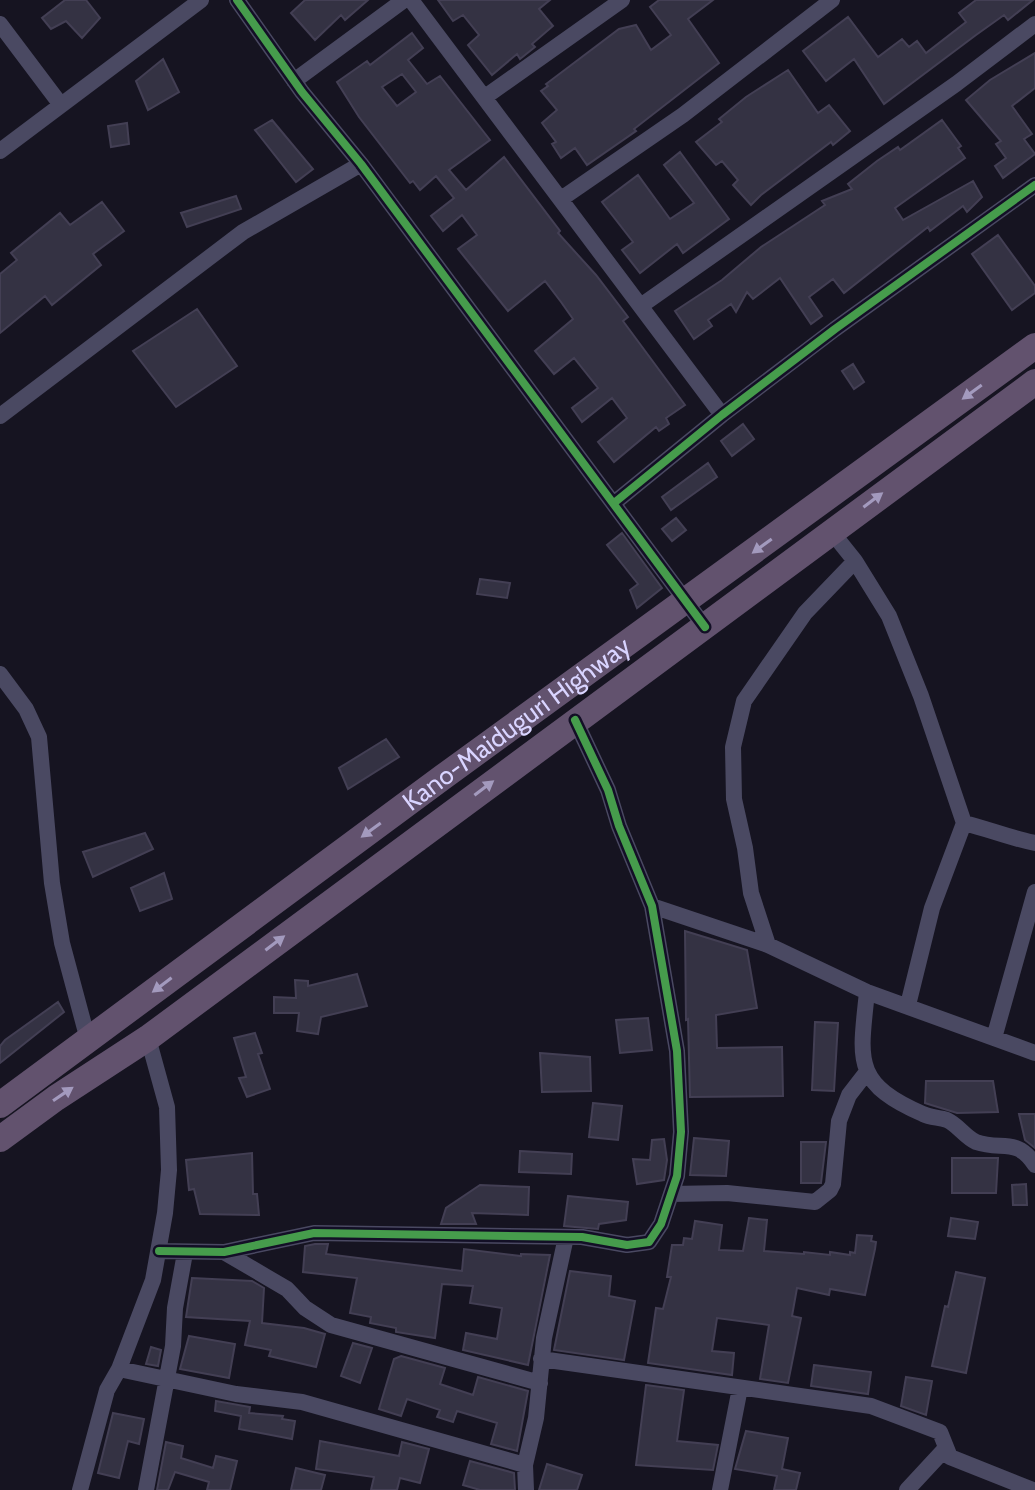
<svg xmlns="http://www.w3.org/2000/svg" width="1035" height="1490" font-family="Cabin,sans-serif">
	<rect width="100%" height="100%" fill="#161421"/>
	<path fill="#343243" stroke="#433f54" stroke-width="2" fill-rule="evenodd" d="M65,0h21l14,18 -18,20 -16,-17 -15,8 -9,-11z
		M305,0h63l-23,20 -4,-5 -26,25 -24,-27z
		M438,0h112l-11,9 14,17 -21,18 3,3 -15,12 -3,-5 -25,21 -24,-30 11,-10 -16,-20 -10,6z
		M659,0h54l-25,19 31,44 -85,66 2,2 -49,34 -12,-17 -14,10 -9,-14 4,-2 -14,-19 15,-13 -16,-19 7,-5 -2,-2 73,-55 17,-4 15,25 20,-15 -21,-28z
		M976,0h57l-25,20 -4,-5 -28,20 -92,69 -30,-45 -28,22 -23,-30 45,-34 30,40 24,-18 7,8 8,-6 9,12 40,-31 -7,-9z
		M412,33l11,15 -15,12 19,24 13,-8 50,64 -41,30 17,20 38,-33 56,74 -2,2 38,42 32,42 -5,4 62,84 -19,13 3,6 -10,7 -3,-4 -42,35 -16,-20 29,-24 -15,-20 -30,24 -10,-14 26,-20 -24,-30 -20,16 -19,-23 38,-32 -12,-17 -16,-21 -37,30 -50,-62 19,-14 -15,-20 -19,16 -12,-15 23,-18 -18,-22 -16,14 -7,-9 -3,2 -51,-66 -22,-35 30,-21 3,4zM402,74l14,18 -19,14 -15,-19z
		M1035,53v35l-23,18 20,28 -8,5 11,15 -32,24 -8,-12 11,-8 -10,-14 5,-3 -35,-41 24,-20z
		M163,59l16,33 -31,18 -12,-29z
		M788,70l30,43 11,-8 21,26 -17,14 -2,-3 -70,53 -10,10 -18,-20 5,-5 -16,-19 -6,4 -20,-23 26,-20 -3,-3 27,-22z
		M272,120l41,49 -17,13 -41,-52z
		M942,120l19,26 -3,2 7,10 -70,50 8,12 70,-39 9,16 -15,15 -4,-6 -33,25 -2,-4 -84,66 -11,-14 -24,18 13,19 -11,8 -31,-46 -27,21 -6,-7 -11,20 -5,-8 -23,16 4,6 -18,13 -19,-28 47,-31 39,-33 64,-42 -3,-4 30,-12 -4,-5 29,-23 21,-14 2,3z
		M127,123l2,21 -18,3 -3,-21z
		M680,152l49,67 -46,34 -6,-9 -37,29 -18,-23 11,-8 -31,-40 36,-27 32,44 24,-16 -30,-38z
		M236,196l5,13 -54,18 -6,-14z
		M102,202l22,29 -31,23 8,11 -49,40 -7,-9 -45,37v-59l17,-14 -6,-7 49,-40 10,12z
		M998,235l37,51v7l-23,17 -40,-56z
		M197,309l40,57 -61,41 -43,-56z
		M853,364l11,18 -10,7 -12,-18z
		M743,424l11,15 -22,17 -11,-15z
		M708,463l9,14 -46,33 -9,-13z
		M676,518l10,12 -14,11 -10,-12z
		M622,533l40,55 -25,20 -7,-18 8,-6 -31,-39z
		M480,579l30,4 -3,15 -30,-4z
		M386,739l13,18 -51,32 -9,-21z
		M145,833l8,16 -60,28 -10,-25z
		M164,873l8,26 -32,12 -9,-23z
		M685,931l62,19 10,58 -41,7 1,33 65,-1 1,49 -93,1 -2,-78 -2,1z
		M357,974l10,32 -46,11 -3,17 -21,-3 2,-18h-25v-16l22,1 -1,-18 13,1v5z
		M58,1002l6,10 -64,51v-17l5,-6z
		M648,1018l4,32 -32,3 -4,-33z
		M815,1022l23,1 -4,68 -22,-1z
		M255,1033l7,20 -4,1 12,35 -23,8 -8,-19 7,-1 -12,-39z
		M540,1053l50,4 1,34 -49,1z
		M926,1081h67l5,31 -41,1 -29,-9 -3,-1z
		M593,1103l29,3 -4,34 -29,-3z
		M1019,1114h16v34l-10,-8z
		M694,1138l35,3 -3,35 -36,-1z
		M664,1139l3,21 -3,20 -27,4 -4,-25 17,1 2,-20z
		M801,1142h25l-5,41h-20z
		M520,1151l52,3 -1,20 -52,-2z
		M252,1153l1,41h4l2,21 -59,-1 -6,-25 -5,1 -3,-30z
		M952,1158h46l-2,35h-44z
		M1026,1184l1,21h-14l-1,-20z
		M480,1185l49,2 -1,28 -56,-2 4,11h-35l5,-16z
		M568,1196l60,6 -2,18 -27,4 -1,5 -34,-3z
		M749,1218l18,2 -3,31 40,3v-2l26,3v-3l20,3v-3l5,1 2,-18 15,1 -1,5 5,1 -1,7 -10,46 -35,-6 -1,6 -32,-7 -5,28 9,2 -13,65 -28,-4 9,-54 -52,-7 -5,33 22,2 -2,22 -84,-12 8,-55 7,1 8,-32h-4l5,-32h11l1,-7 8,1 3,-18 27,4 -3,25 24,1z
		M951,1218l27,4 -3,17 -27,-3z
		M315,1244h13l-2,10 136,17 2,-22 57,7v-2l29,1 -22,110 -65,-15 3,-17 31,6 5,-31 -32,-5 3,-17 -31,-2 -7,54 -39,-6v-4l-26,-5 1,-6 -21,-4 7,-35 -54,-6 2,-26z
		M570,1271l41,5 -2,20 26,5 -11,59 -70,-10z
		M956,1272l29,6 -19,95 -34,-7 13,-60 3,1z
		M192,1278l60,3 12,7 -2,35 42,5 21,6 -9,33 -47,-11 2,-6 -26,-5 5,-24 -64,-4z
		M189,1336l46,8 -6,34 -49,-9z
		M353,1343l19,5 -12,35 -19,-7z
		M151,1347l10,3 -3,16 -12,-2z
		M401,1356l44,12 -5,16 33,11 5,-18 50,14 -11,60 -26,-7 6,-21 -40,-12 -4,11 -16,-5 3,-7 -33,-11 -6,17 -22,-7 15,-50z
		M814,1365l57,7 -3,22 -57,-8z
		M906,1377l26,4 -6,34 -25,-9z
		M646,1385l38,5 -7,51 41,4 -5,25 -77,-5z
		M216,1401l34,6 -1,6 34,3 -1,3 13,2 -3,18 -53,-10 2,-13 -26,-5z
		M113,1413l31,6 -5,25 -11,-3 -9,37 -21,-5z
		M746,1431l42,7 -6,31 18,4 -4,17h-22l3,-14 -42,-7z
		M320,1441l79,15 3,-14 27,7 -9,34 -20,-5 -3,12h-26l3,-13 -58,-8z
		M166,1442l17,4 -2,12 32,10 3,-12 21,5 -7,29h-23l2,-8 -34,-10 -7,18h-11z
		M470,1461l44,12 1,17h-35l-17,-5z
		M547,1464l35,11 -5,15h-38z
		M296,1468l29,7 -4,15h-30z"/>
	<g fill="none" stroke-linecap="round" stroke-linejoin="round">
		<path stroke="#4a4962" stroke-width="16" d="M237,0l65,92 59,72 344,463
			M411,0l311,415
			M0,24l61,81
			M294,81l110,-81
			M485,97l137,-97
			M0,151l201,-151
			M561,199l122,-84 149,-115
			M642,305l314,-221 79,-60
			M0,416l243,-184 118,-68
			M614,503l108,-88 113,-86 200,-144
			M855,561l34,55 32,80 43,127 -32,85 -24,97
			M0,674l26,35 13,28 13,146 10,60 26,97
			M964,823c24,6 46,15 71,20
			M652,906l116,39 99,47 168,61
			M768,945l-17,-52 -6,-45 -11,-49 -1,-52 11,-46 61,-88 50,-52 -24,-30
			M867,992c-7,68 -15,91 56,122 8,4 16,3 24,6 11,5 18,17 29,22 26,9 41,-5 59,23
			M994,1038l41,-146
			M671,1194l56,-1 88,9 15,-12 3,-6 6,-63 10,-26 17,-22
			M159,1251l65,1 90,-19 268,4 45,8 22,-3 12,-18 16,-48 4,-44 -4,-81 -25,-145 -33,-80 -11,-36 -33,-70
			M224,1252l63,37 18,19 26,17 209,58
			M541,1359l330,47 69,26 10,25 83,33
			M119,1369l117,25 66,8 223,63
			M80,1490l27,-100 12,-21 34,-89 12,-67 4,-43 -2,-63 -19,-69
			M146,1490l27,-144 2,-38 10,-55
			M526,1490l-1,-25 11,-47 8,-80 22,-101
			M720,1490l20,-102
			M907,1490l38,-41"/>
		<g stroke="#62526e" stroke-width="26">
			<path id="s1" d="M0,1105l443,-328 592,-431"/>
			<path d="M0,1139l56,-41 92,-60 887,-656"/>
		</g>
		<g stroke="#130f26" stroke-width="13">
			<path id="cycleway" d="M237,0l65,92 59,72 344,463
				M614,503l108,-88 113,-86 200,-144
				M159,1251l65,1 90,-19 268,4 45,8 22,-3 12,-18 16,-48 4,-44 -4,-81 -25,-145 -33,-80 -11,-36 -33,-70"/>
		</g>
		<use href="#cycleway" stroke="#469c4c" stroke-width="8"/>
	</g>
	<defs><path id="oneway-solid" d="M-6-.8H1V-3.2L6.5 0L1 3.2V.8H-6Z" transform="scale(2)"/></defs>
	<g fill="#a39abe">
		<use href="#oneway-solid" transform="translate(972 392) rotate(144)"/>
		<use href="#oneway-solid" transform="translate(873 500) rotate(-37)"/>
		<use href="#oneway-solid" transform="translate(762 546) rotate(144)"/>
		<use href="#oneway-solid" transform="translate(484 788) rotate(-37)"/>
		<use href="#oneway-solid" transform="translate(371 830) rotate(144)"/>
		<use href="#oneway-solid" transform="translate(275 943) rotate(-37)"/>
		<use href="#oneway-solid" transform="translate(162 985) rotate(143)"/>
		<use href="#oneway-solid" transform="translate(63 1094) rotate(-34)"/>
	</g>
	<g text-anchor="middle" stroke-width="7" stroke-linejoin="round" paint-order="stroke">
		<g font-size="26" fill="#d9d4ff" stroke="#130f26">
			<text dy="9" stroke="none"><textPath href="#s1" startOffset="642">Kano-Maiduguri Highway</textPath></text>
		</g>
	</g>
</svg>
